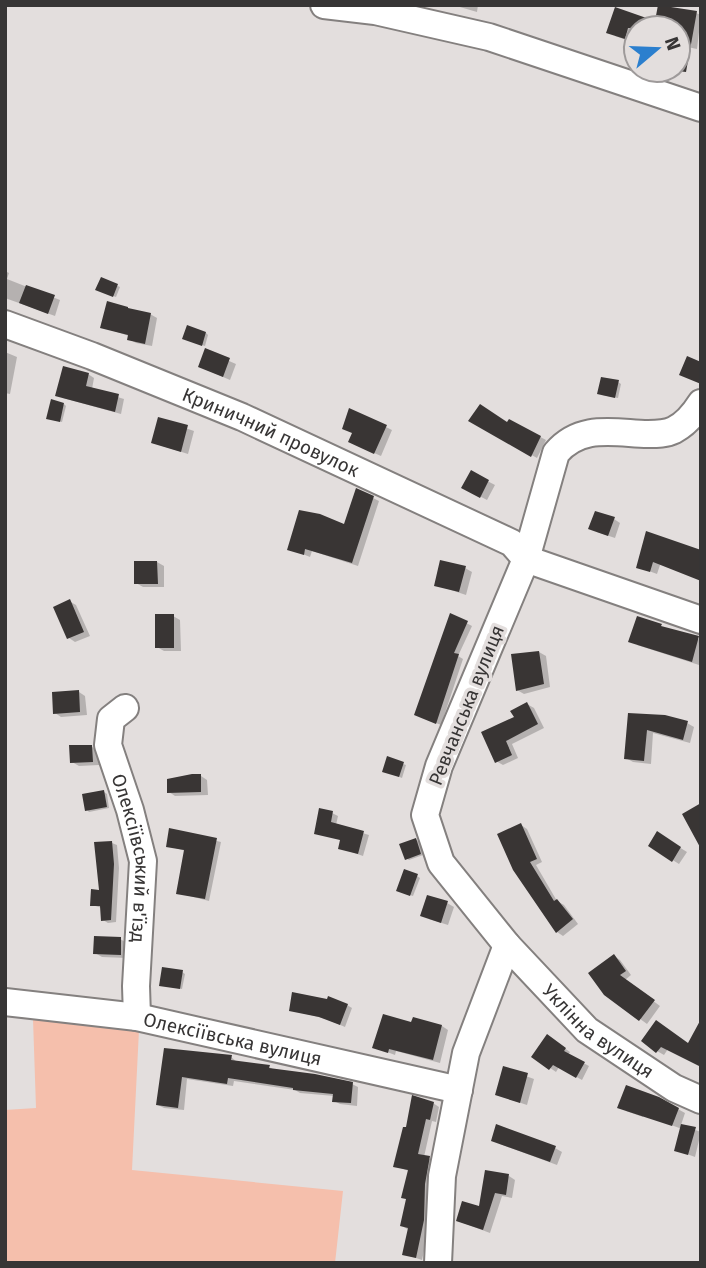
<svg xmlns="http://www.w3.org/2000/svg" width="706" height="1268" font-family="'Fira Sans',sans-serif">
	<rect width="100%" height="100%" fill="#e3dedd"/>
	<path fill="#f5bfac" d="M33,1019l106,11 -7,140 211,21 -8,72h-330v-153l31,-2z"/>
	<path fill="#0003" d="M453,5h25l-1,7z
		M616,9l40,15 40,-11 5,2 -4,34 -19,-4v-17h-42v9h-3l-1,5 -17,-6z
		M5,271l4,2 -2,6 53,21 -5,16 -50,-18z
		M102,279l18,8 -4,10 -16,-6z
		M150,314l7,4 -5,28 -16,-3 -7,-4v-3l-27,-9z
		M206,333l2,2 -3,11 -18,-6z
		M206,351l30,13 -6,16 -30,-13z
		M5,352l12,5 -7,37 -5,-1z
		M88,374l6,4 -2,11 32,10 -3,15 -58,-16z
		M618,382l3,2 -3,14 -16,-3z
		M64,404l2,2 -4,16 -12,-3z
		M159,419l35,12 -6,23 -35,-11z
		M470,421l38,3 2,-3 36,19 -9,18z
		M386,427l6,3 -11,26 -25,-11 -2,-12z
		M472,473l23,12 -8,15 -23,-12z
		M373,498l6,3 -21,65 -46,-15 -2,6 -20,-8 55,-23z
		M614,519l6,4 -5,15 -18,-6z
		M647,533l13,32 -3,9 -19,-7z
		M157,562l7,4v21h-21l-7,-4z
		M465,568l7,4 -6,23 -30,-10z
		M69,601l7,4 14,31 -15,6 -6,-4z
		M451,615l21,11 -14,30 5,3 -22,66 -20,-8z
		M173,616l7,4 1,31h-17l-7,-4z
		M668,630l33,10 -2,25 -62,-20z
		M539,652l7,4 4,31 -26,7 -7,-4z
		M79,692l6,4 2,19 -26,2 -6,-4z
		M527,704l7,4 10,20 -32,16 6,14 -15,7 -7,-4 20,-43z
		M630,715l57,8 7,4 -4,16 -37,-10 -2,31 -18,-2 -7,-4z
		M92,747l7,4v14l-20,1 -7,-4z
		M389,759l17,6 -4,13 -15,-6z
		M201,776l6,4 1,15 -33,1 -6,-4z
		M104,792l3,2 2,14 -20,4 -2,-2z
		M332,813l6,3 -2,9 33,10 -6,21 -23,-8 2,-8 -26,-7z
		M521,825l6,4 15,33 -6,3 21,36 7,4 14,19 -15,12 -6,-4 -43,-63z
		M170,830l51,12 -12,59 -31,-8 8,-42 -18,-5z
		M658,834l29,18 -8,12 -29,-18z
		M416,840l3,1 4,14 -14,5 -3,-2z
		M112,843l5,2 2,23 -3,54 -8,1 -5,-3 -1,-12 -10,-3 9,-14z
		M417,876l3,2 -7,18 -12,-4z
		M447,903l7,4 -6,18 -19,-6z
		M120,939l7,4v15l-25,-1 -7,-4z
		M614,956l6,4 11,15 -6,5 35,26 -13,18 -41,-30z
		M182,972l3,2 -3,15 -21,-4z
		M347,1005l5,3 -7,19 -19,-8 -35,-9z
		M413,1024l29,2 6,4 -8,33 -44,-12 -1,4 -21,-8z
		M663,1026l38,39 -33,-16 -4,6 -7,-4z
		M553,1040l17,12 -2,3 21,11 -7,14 -23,-13 -3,5 -23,-16z
		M166,1050l65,7 6,5 32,5 7,4 76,13 6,3 -1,19 -17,-2 -6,-3v-5l-34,-3 -5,-3 -61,-9 -1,5 -46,-7 -3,31 -20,-2 -6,-3z
		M504,1068l30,11 -7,26 -30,-10z
		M658,1098l27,15 -4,12 20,7 -6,25 -19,-7 6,-21 -38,-14 -1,2 -17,-6z
		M433,1103l6,4 -3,15 -4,-1 -8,36 11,4 -5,63 -8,36 -18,-6 5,-24 -7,-4 6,-27 1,-28 -14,-5 13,-36z
		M500,1144l55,4 7,4 -5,13z
		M509,1176l6,4 -3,18 -10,-2 -12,37 -32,-12 22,-13z"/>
	<path fill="#393534" d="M658,5l39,6 -11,61 -8,-1v-43h-50l-3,11 -19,-6 9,-26 40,14z
		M101,277l17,7 -5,13 -18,-7z
		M26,285l29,10 -7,19 -29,-11z
		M107,301l21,6v1l23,5 -6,31 -18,-4 1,-5 -28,-7z
		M187,325l19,7 -4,14 -20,-7z
		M205,348l25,10 -7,19 -25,-10z
		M687,356l14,6v22l-22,-9z
		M63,366l26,7 -3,13 33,8 -4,18 -60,-16z
		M601,377l18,3 -4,18 -18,-4z
		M51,399l13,4 -4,19 -14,-3z
		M480,404l27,18 2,-3 32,17 -10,21 -63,-36z
		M349,408l38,17 -13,29 -26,-12 4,-9 -10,-4z
		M158,417l30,8 -7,27 -30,-9z
		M471,470l18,10 -9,18 -19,-10z
		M356,488l18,8 -22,67 -47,-14 -1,6 -17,-5 12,-40 21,4 24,10z
		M595,511l20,6 -7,19 -20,-7z
		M646,531l55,19v31l-48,-19 -3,10 -14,-4z
		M440,560l26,6 -7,26 -25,-6z
		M134,561h23l1,23h-24z
		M70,599l14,33 -17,7 -14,-32z
		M450,613l18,8 -14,32 5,1 -23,70 -22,-9z
		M155,614h19v34h-19z
		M637,616l25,8 -1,2 38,10 -7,26 -64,-20z
		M539,651l5,33 -28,7 -5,-37z
		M79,690l1,22 -27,2 -1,-22z
		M527,702l11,22 -32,17 6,14 -17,8 -14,-31 33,-15 -4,-6z
		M628,713l37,2 23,6 -5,19 -36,-10 -3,31 -20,-2z
		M69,745h23l1,17 -23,1z
		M387,756l17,6 -5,15 -17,-5z
		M192,774h9v18l-34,1v-14z
		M104,790l3,17 -22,4 -3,-17z
		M701,803v46l-19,-35z
		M319,808l14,3 -2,11 33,9 -6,23 -20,-5 2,-9 -26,-6z
		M521,823l16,36 -7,3 24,39 3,-2 16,20 -17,14 -43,-63 -16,-36z
		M169,828l48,10 -12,61 -29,-5 8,-44 -18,-3z
		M657,831l24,16 -9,15 -24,-16z
		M416,838l5,16 -16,6 -6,-16z
		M112,841l2,23 -3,56 -10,1 -1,-15h-10l1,-17 8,1 -5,-48z
		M404,869l14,5 -8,22 -14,-5z
		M427,895l21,6 -7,22 -21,-7z
		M94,936l27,1v18l-28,-1z
		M614,954l12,17 -6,4 35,25 -16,21 -35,-26 -16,-22z
		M162,967l21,3 -3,19 -21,-3z
		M292,992l35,7 1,-3 20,8 -8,21 -21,-8 -30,-6z
		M383,1014l28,8 2,-5 29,8 -9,35 -44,-11 -1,4 -16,-5z
		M701,1019v48l-40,-20 -5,6 -15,-12 15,-21 32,23z
		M547,1034l19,14 -2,3 21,11 -9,16 -23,-13 -4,5 -18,-13z
		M164,1048l68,7 -1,5 39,5 -1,3 46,6 38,8 -2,21 -19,-1 1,-8 -40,-4v-2l-65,-10 -1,6 -45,-7 -4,31 -22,-3z
		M503,1066l25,7 -8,30 -25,-8z
		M626,1085l33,12 20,11 -7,18 -55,-18z
		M412,1095l22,7 -4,18 -4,-1 -8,35 12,2 -5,28 -1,36 -8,38 -14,-3 6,-27 -8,-2 6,-27 -5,-1 7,-28 -15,-3 10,-40h3z
		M496,1124l60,22 -6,16 -59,-21z
		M681,1124l15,3 -8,28 -14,-4z
		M485,1170l24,4 -3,21 -11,-2 -12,37 -27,-9 6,-20 17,5z"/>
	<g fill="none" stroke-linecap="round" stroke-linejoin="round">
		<g stroke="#84807f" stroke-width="30">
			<g id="minor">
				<path d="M324,5l51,6 114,26 212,71"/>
				<path id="s1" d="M5,324l87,32 150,61 270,126 14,16 175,61"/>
				<path id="s2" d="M701,403c-7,11 -15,21 -27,27 -8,4 -17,4 -26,4 -35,-1 -67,-10 -92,19l-30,106 -87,207 -14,49 16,48 66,82 80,85 87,58 27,12"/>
				<path id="s3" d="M125,708l-14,11 -3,26 22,65 13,51 -7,125 1,31"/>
				<path id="s4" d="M5,1002l132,15 322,73"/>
				<path d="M438,1263l4,-87 24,-123 41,-108"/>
			</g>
		</g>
		<use href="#minor" stroke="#fff" stroke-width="26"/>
	</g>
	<g text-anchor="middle" stroke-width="7" stroke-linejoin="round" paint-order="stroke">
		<g font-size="19" fill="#373535" stroke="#e3dedd">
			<text dy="7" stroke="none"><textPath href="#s1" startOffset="287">Криничний провулок</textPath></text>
			<text transform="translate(466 705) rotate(-68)" y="7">Ревчанська вулиця</text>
			<text dy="7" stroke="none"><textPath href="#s3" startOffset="161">Олексіївський в'їзд</textPath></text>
			<text dy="7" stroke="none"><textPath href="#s2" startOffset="831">Уклінна вулиця</textPath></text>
			<text dy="7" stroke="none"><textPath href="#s4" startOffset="231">Олексіївська вулиця</textPath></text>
		</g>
	</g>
	<rect width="706" height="1268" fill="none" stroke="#373535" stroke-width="14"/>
	<g transform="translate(657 49) rotate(71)"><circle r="33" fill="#e3dedd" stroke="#9e9a9a" stroke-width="2"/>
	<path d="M0-5L12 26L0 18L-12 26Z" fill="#2b7fce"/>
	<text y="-10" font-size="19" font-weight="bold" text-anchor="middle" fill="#373535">N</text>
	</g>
</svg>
